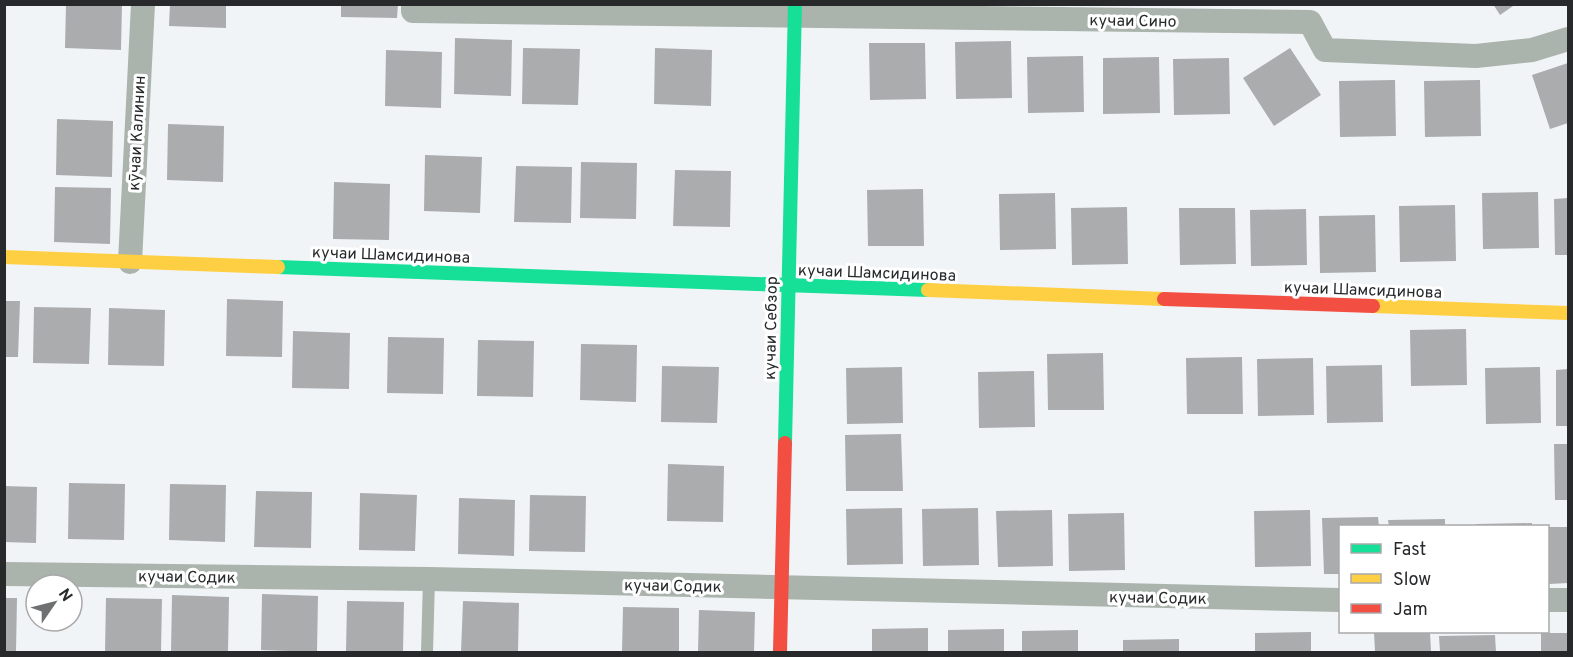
<svg xmlns="http://www.w3.org/2000/svg" width="1573" height="657" font-family="Overpass,sans-serif">
	<rect width="100%" height="100%" fill="#f1f4f7"/>
	<path fill="#aaacae" d="M66,4h56l-1,46 -56,-2z
		M170,4h56v24l-57,-2z
		M341,4h57l-1,14 -56,-1z
		M1493,4h23l-16,11z
		M455,38l57,2 -1,56 -57,-2z
		M1011,41l1,57 -56,1 -1,-57z
		M869,43h56l1,56 -56,1z
		M523,48l57,1 -2,56 -56,-1z
		M655,48l57,2 -1,56 -57,-2z
		M1290,48l31,47 -47,31 -31,-48z
		M386,50l56,2 -1,56 -56,-2z
		M1083,56l1,56 -56,1 -1,-56z
		M1159,57l1,56 -57,1v-56z
		M1229,58l1,56 -56,1 -1,-56z
		M1568,63v60l-18,6 -18,-54z
		M1395,80l1,56 -56,1 -1,-56z
		M1480,80l1,56 -56,1 -1,-56z
		M57,119l56,2 -1,56 -56,-2z
		M168,124l56,2 -1,56 -56,-2z
		M425,155l57,2 -2,56 -56,-2z
		M581,162l56,1 -1,56 -56,-1z
		M516,166l56,1 -1,56 -57,-1z
		M675,170l56,1 -1,56 -57,-1z
		M334,182l56,2 -1,56 -56,-1z
		M55,187l56,1 -1,56 -56,-2z
		M923,189l1,57h-56l-1,-56z
		M1538,192l1,56 -56,1 -1,-56z
		M1055,193l1,56 -56,1 -1,-56z
		M1568,198v57h-13l-1,-56z
		M1455,205l1,56 -56,1 -1,-56z
		M1127,207l1,57 -56,1 -1,-57z
		M1179,208h56l1,56 -56,1z
		M1306,209l1,56 -56,1 -1,-56z
		M1375,215l1,57 -56,1 -1,-57z
		M227,299l56,2 -1,56 -56,-1z
		M4,301h16l-2,56h-14z
		M34,307l57,1 -2,56 -56,-1z
		M109,308l56,2 -1,56 -56,-1z
		M1466,329l1,56 -56,1 -1,-56z
		M293,331l57,2 -1,56 -57,-1z
		M388,337l56,1 -1,56 -56,-1z
		M478,340l56,1 -1,56 -56,-1z
		M581,344l56,1 -1,57 -56,-2z
		M1103,353l1,57h-56l-1,-56z
		M1242,357l1,57h-56l-1,-56z
		M1313,358l1,57 -56,1 -1,-57z
		M1382,365l1,57 -56,1 -1,-57z
		M662,366l57,1 -2,56 -56,-1z
		M902,367l1,56 -56,1 -1,-56z
		M1540,367l1,56 -55,1 -1,-56z
		M1568,369v57h-12v-56z
		M1034,371l1,56 -56,1 -1,-56z
		M901,434l2,57h-57l-1,-56z
		M1554,444h14v56h-13z
		M668,464l56,2 -1,56 -56,-1z
		M69,483l56,1 -1,56 -56,-1z
		M170,484l56,1 -1,57 -56,-2z
		M4,486l33,1 -1,56 -32,-1z
		M256,491l56,1 -1,56 -57,-1z
		M360,493l57,2 -2,56 -56,-1z
		M530,495l56,1 -1,56 -56,-1z
		M459,498l56,2 -1,56 -56,-2z
		M902,508l1,56 -56,1 -1,-56z
		M978,508l1,57 -56,1 -1,-57z
		M1052,510l1,56 -55,1 -2,-56z
		M1310,510l1,56 -56,1 -1,-56z
		M1124,513l1,57 -56,1 -1,-57z
		M1378,517l1,9h-39v48h-16l-2,-56z
		M1445,519v7h-56l-1,-6z
		M1532,523v3h-56v-2z
		M1548,527h20v56l-19,1z
		M262,594l56,2 -1,56 -56,-2z
		M172,595l57,2 -1,55h-57z
		M4,598h13l-1,54h-12z
		M106,598l56,1 -1,53h-56z
		M347,601l57,1 -1,50h-57z
		M463,601l56,2 -1,49h-57z
		M623,607l56,1v44h-57z
		M699,610l56,2 -1,40h-56z
		M928,628v24h-56v-23z
		M1004,629v23h-56v-22z
		M1078,630v22h-56v-21z
		M1311,632v20h-56v-19z
		M1374,632h56l1,20h-56z
		M1541,633h27v19h-27z
		M1495,635l1,17h-56l-1,-16z
		M1179,639v13h-56v-12z"/>
	<g fill="none" stroke-linecap="round" stroke-linejoin="round">
		<path stroke="#aab3ac" stroke-width="12" d="M427,652l2,-73"/>
		<path stroke="#aab3ac" stroke-width="24" d="M413,4v7l897,11 15,28 151,6 56,-6 36,-11
			M130,262l13,-258
			M4,574l425,5 911,21
			M1548,600h20"/>
		<path stroke="#16e098" stroke-width="14" d="M278,267l650,23
			M785,443l10,-439"/>
		<path stroke="#ffcf43" stroke-width="14" d="M4,257l274,10
			M928,290l236,9
			M1373,306l195,7"/>
		<path stroke="#f24e42" stroke-width="14" d="M1164,299l209,7
			M780,652l5,-209"/>
	</g>
	<g text-anchor="middle" stroke-width="6" stroke-linejoin="round" paint-order="stroke">
		<g font-size="16" fill="#27292b" stroke="#fff">
			<text transform="translate(1133 20) rotate(1)" y="6">кучаи Сино</text>
			<text transform="translate(136 133) rotate(-87)" y="6">кӯчаи Калинин</text>
			<text transform="translate(391 254) rotate(2)" y="6">кучаи Шамсидинова</text>
			<text transform="translate(877 272) rotate(2)" y="6">кучаи Шамсидинова</text>
			<text transform="translate(1363 289) rotate(2)" y="6">кучаи Шамсидинова</text>
			<text transform="translate(770 328) rotate(-89)" y="6">кучаи Себзор</text>
			<text transform="translate(187 576) rotate(1)" y="6">кучаи Содик</text>
			<text transform="translate(673 585) rotate(1)" y="6">кучаи Содик</text>
			<text transform="translate(1158 597) rotate(1)" y="6">кучаи Содик</text>
		</g>
	</g>
	<rect width="1573" height="657" fill="none" stroke="#27292b" stroke-width="12"/>
	<rect x="1339" y="525" width="210" height="108" fill="#ffffff" stroke="#a9a9aa" stroke-width="1.5"/>
	<rect x="1351" y="544" width="30" height="9" fill="#16e098" stroke="#a9a9aa" stroke-width="1.5"/>
	<text x="1393" y="555" font-size="18" fill="#27292b">Fast</text>
	<rect x="1351" y="574" width="30" height="9" fill="#ffcf43" stroke="#a9a9aa" stroke-width="1.5"/>
	<text x="1393" y="585" font-size="18" fill="#27292b">Slow</text>
	<rect x="1351" y="604" width="30" height="9" fill="#f24e42" stroke="#a9a9aa" stroke-width="1.5"/>
	<text x="1393" y="615" font-size="18" fill="#27292b">Jam</text>
	<g transform="translate(54 603) rotate(55)"><circle r="28" fill="#ffffff" stroke="#a9a9aa" stroke-width="1.5"/>
	<path d="M0-4.5L10 22L0 15L-10 22Z" fill="#6e7072"/>
	<text y="-9" font-size="16" font-weight="bold" text-anchor="middle" fill="#27292b">N</text>
	</g>
</svg>
